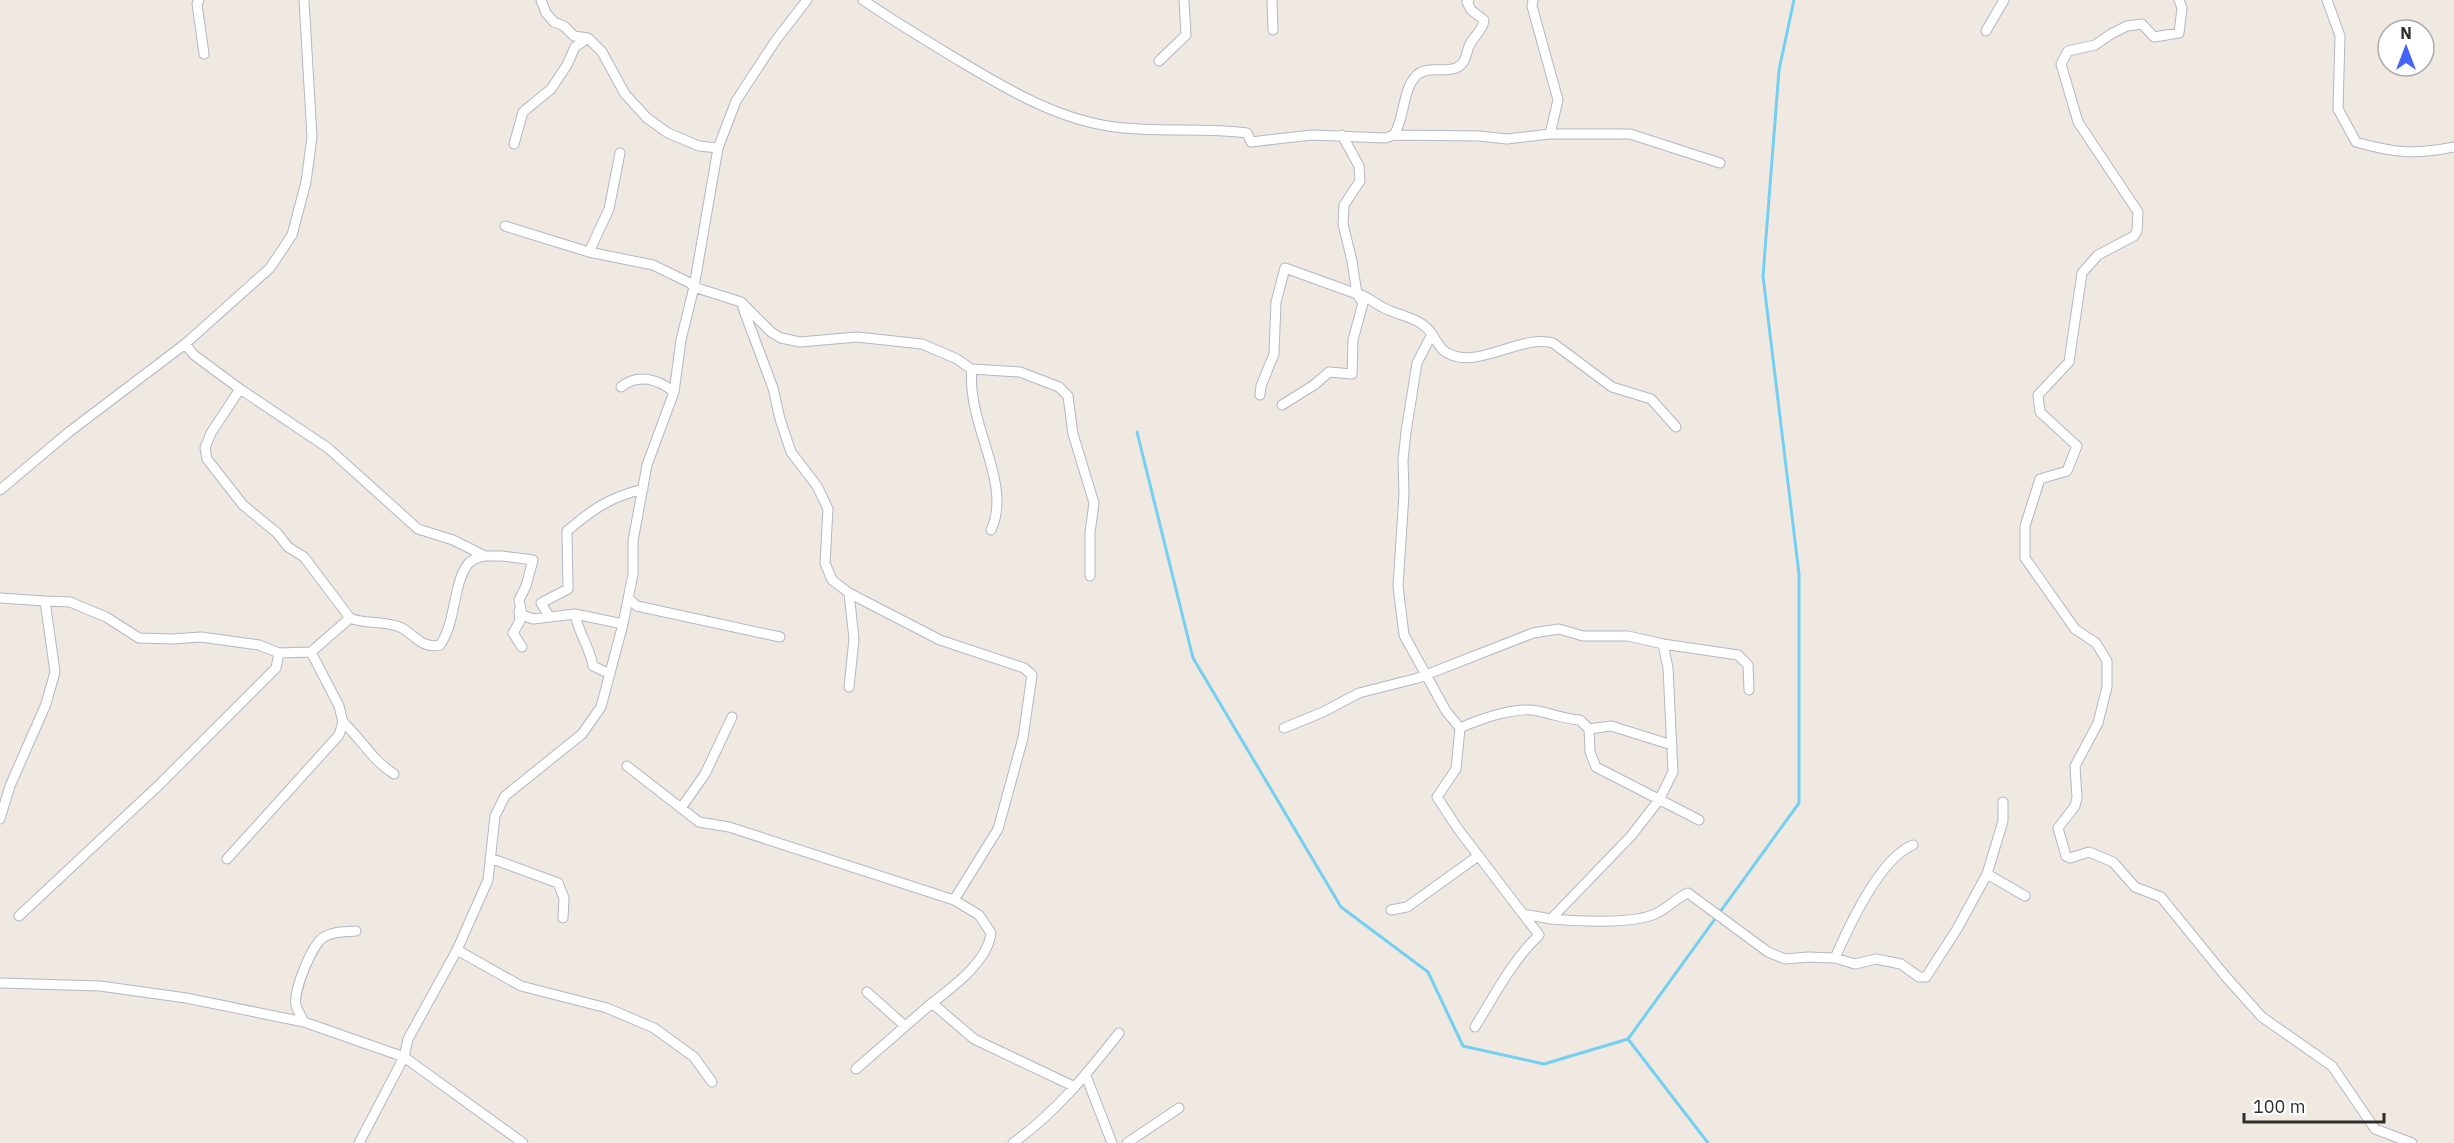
<svg xmlns="http://www.w3.org/2000/svg" width="2454" height="1143" font-family="'IBM Plex Sans',sans-serif">
	<rect width="100%" height="100%" fill="#efe9e1"/>
	<g fill="none" stroke-linecap="round" stroke-linejoin="round">
		<path stroke="#75cff0" stroke-width="3" d="M1137,432l56,226 148,249 87,65 35,74 81,18 84,-25 80,104
			M1628,1039l171,-236v-229l-36,-298 16,-206 15,-70"/>
		<g stroke="#b4b7c1" stroke-width="11">
			<path id="minor" d="M199,0l-2,4 7,50
				M541,0l5,13 8,9 10,4 10,10 14,2 14,14 23,42 22,24 21,15 31,13 19,2
				M863,0c32,22 64,41 97,61 48,29 99,59 155,66 44,6 88,0 132,6l4,9 61,-7 73,3 9,-3c11,-17 8,-46 23,-60 14,-12 36,3 47,-14 3,-5 3,-12 6,-17 5,-9 13,-14 14,-24l-13,-10 -4,-8 2,-2
				M1272,0l1,30
				M1533,0l-1,6 26,94 -8,34h80l90,29
				M2179,0l3,8 -3,25 -25,4 -12,-13 -15,2 -16,8 -16,11 -27,6 -7,13 17,58 60,90 -1,19 -3,5 -36,19 -16,18 -13,89 -31,33 2,17 37,34 -10,25 -27,8 -15,47v32l50,71 21,14 11,18v26l-9,36 -23,43 2,32 -2,8 -17,22 8,28 4,2 19,-6 24,10 22,25 26,10 65,80 36,40 70,49 43,63 37,14
				M2327,0l13,36 -2,73 18,33c38,11 59,13 98,5
				M1986,31l18,-31
				M1159,61l27,-26 -2,-35
				M1342,135l17,31 1,15 -16,24 -1,19 9,37 5,33c11,2 15,8 25,13 18,10 37,9 50,27l-15,29 -11,69 -3,28 1,34 -6,92 6,49 42,76 14,17 -4,41 -19,28 21,32 81,106c-27,26 -45,61 -64,92
				M1394,135l85,1 28,3 43,-5
				M514,144l9,-32 28,-23 16,-24 8,-18 13,-9
				M505,226l84,26 64,13 37,18 4,4 47,15 30,30 10,6 19,4 57,-5 65,7 35,15 14,10 49,3 39,15 9,9 5,38 21,69 -4,30v43
				M589,252l20,-43 11,-56
				M743,308l30,80 7,31 11,33 26,34 11,23 -3,54 7,17 17,13 91,47 84,28 8,7 -9,63 -25,91 -44,71
				M1432,334c3,5 7,12 11,16 29,24 78,-17 110,-7l59,44 39,12 25,28
				M185,344l9,11 46,34 88,59 90,81 35,11 32,16h17l31,4 -7,26 -7,14 3,15 11,4 42,-5 48,10 10,-50v-33l14,-76 27,-73 7,-52 13,-53 24,-139 18,-47 40,-61 31,-40
				M971,369c1,9 0,19 2,28 5,42 37,93 18,133
				M621,387c17,-14 37,-8 53,5
				M240,389l-29,44 -6,15 2,11 36,46 34,28 11,14 16,10 46,61c16,7 36,2 52,10 14,8 20,21 38,17 16,-22 13,-62 28,-81 4,-5 11,-7 17,-8
				M1260,395l1,-9 13,-32 2,-52 9,-34 72,26 6,9 -10,37 -1,34 -23,-2 -15,13 -32,20
				M0,490l69,-58 116,-88 85,-76 22,-33 14,-53 6,-45 -8,-137
				M849,593l5,46 -5,48
				M0,598l45,3 10,71 -9,32 -36,82 -10,33
				M629,599l8,7 143,31
				M519,611l1,10 -7,12 9,14
				M575,614c4,21 15,33 18,52l17,8
				M549,616l-8,-13 27,-14 -1,-58c26,-22 41,-33 76,-42
				M311,652l39,-34
				M343,722c18,17 30,39 51,52
				M1284,728l39,-16 36,-19 59,-15 115,-45 26,-4 24,7h45l35,8 75,11 10,10 1,25
				M1460,728c20,-9 56,-22 78,-17 16,3 25,8 42,9l9,9 1,23 6,15 103,53
				M1589,729l22,-3 61,19
				M627,766l72,56 30,5 225,73 25,15 12,18c-3,28 -38,54 -59,70l42,36 101,48
				M681,808l24,-34 27,-57
				M490,858l68,25 6,15 -1,20
				M227,859l112,-124 4,-13 -4,-16 -28,-54 -32,1
				M1987,874l16,-53v-19
				M1391,910l16,-3 71,-51
				M1523,914l28,5 80,-83 28,-36 14,-28 -5,-104 -5,-24
				M19,916l140,-131 117,-117 3,-15 -20,-8 -58,-8 -29,2 -33,-1 -33,-21 -36,-15 -25,-1
				M1551,919c26,2 84,6 106,-6 12,-6 19,-15 31,-20l80,59 17,7 23,-2 27,1 20,6 21,-5 25,5 18,13h7l31,-48 30,-55 38,22
				M457,950l64,36 86,22 47,20 40,29 18,25
				M1835,958c14,-32 45,-100 78,-113
				M0,983l100,3 86,12 118,24 100,35 -45,86
				M867,992l38,34
				M304,1022c-2,-5 -7,-12 -8,-17 -3,-14 16,-61 28,-68 9,-6 21,-5 32,-6
				M856,1069l76,-66
				M1086,1076l26,67
				M523,1143l-119,-86 4,-18 49,-89 31,-70 7,-64 10,-20 77,-62 19,-27 22,-83
				M1013,1143c43,-31 73,-68 106,-110
				M1127,1143l52,-35"/>
		</g>
		<use href="#minor" stroke="#fff" stroke-width="9"/>
	</g>
	<g transform="translate(2406 48)"><circle r="28" fill="#ffffff" stroke="#ababab" stroke-width="1.5"/>
	<path d="M0-4.5L10 22L0 15L-10 22Z" fill="#4264fb"/>
	<text y="-9" font-size="16" font-weight="bold" text-anchor="middle" fill="#2e2e2e">N</text>
	</g>
	<path d="M2244 1113v9h140v-9" fill="none" stroke="#2e2e2e" stroke-width="3"/>
	<text x="2253" y="1113" font-size="18" fill="#2e2e2e" stroke="#ffffff" stroke-width="4.5" paint-order="stroke">100 m</text>
</svg>
